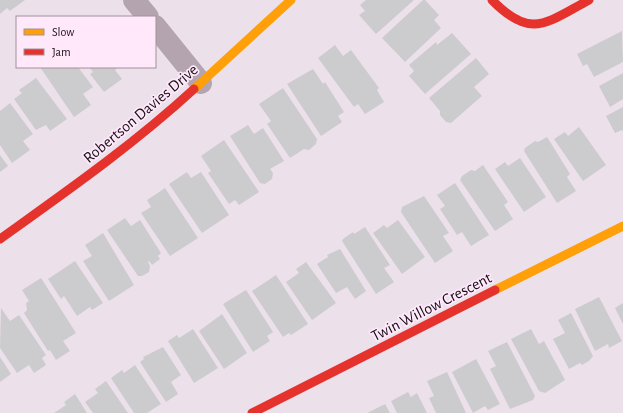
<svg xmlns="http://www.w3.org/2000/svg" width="623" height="413" font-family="'Alegreya Sans',sans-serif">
	<rect width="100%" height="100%" fill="#ece0ea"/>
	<path fill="#ccccce" d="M0,0h25l-15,11 -3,-3 -7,6z
		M366,0h48l-38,34 -17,-19 6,-4 -5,-6z
		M423,0h2l14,15 -5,5 7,8 -36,34 -23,-24z
		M622,31l1,31 -29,15 -7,-13 -4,2 -6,-12z
		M452,33l19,21 -46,40 -16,-18 5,-5 -5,-6 27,-23 1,3z
		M335,45l8,11 8,-6 28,38 -2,2 7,12 -19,12 -7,-10 -4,3 -36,-49z
		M476,58l13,16 -15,13 8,9 -31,27 -5,-1 -6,-7v-4l-11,-13z
		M40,67h38l15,20 -10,7 8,11 -17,12z
		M89,67h29l-3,3 7,9 -18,13 -14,-18 3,-2z
		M313,69l10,15 2,-2 19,30 -6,4 4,6 -21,14 -34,-52z
		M623,73v26l-13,8 -11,-21z
		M36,78l31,41 -17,12 -4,-6 -10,5 -22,-31 8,-6 -3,-3z
		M283,88l34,51 -1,5 -7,6 -5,-1 -14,9 -23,-34 4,-3 -12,-17z
		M10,103l23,31 -10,7 7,9 -18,13 -12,-18v-34z
		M623,107v25l-1,-2 -7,3 -9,-17z
		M248,125l6,9 9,-6 21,33 -14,8 3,4 -1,6 -7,5 -5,-1 -30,-47z
		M579,127l27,38 -23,16 -29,-42 11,-7 3,4z
		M547,137l23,37 -3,3 9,14 -19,12 -33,-52 1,-3 10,-7 3,1z
		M224,140l35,52 -20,13 -4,-5 -6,4 -21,-31 3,-2 -10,-15z
		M0,155l8,11 -8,6z
		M520,158l26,39 -22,15 -29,-43 10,-7 3,4z
		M483,165l25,37 -4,3 9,14 -18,12 -35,-51 2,-4 9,-6 4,1z
		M187,172l4,6 10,-6 28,43 -27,18 -33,-49z
		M455,183l34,52 -18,11 -9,-14 -5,3 -17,-26 5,-3 -8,-11z
		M165,188l33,50 -28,18 -29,-43 10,-6 -4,-7z
		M424,196l25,37 -6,3 10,15 -18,12 -34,-51 1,-5z
		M125,218l6,8 9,-6 21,33 -3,3 2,3 -8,6 -3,-4 -1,1 2,4 -1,6 -7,4h-4l-31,-46z
		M398,220l27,37 -23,17 -29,-41 11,-8 3,3z
		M365,227l25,38 -6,3 10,14 -18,12 -34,-53 1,-2 10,-7 1,2z
		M103,233l31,52 -25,16 -26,-40 9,-5 -7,-11z
		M340,249l26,42 -11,8 -8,-12 -11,6 -19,-29 11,-7 -1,-2z
		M75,261l28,42 -11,7 -2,-3 -13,9 -13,-20 -3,3 -13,-20z
		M306,262l30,41 -24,17 -26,-38 13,-9 -3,-4z
		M276,275l32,49 -17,11 -2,-2 -6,4 -31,-46z
		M41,278l35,55 -13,8 7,10 -14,9 -6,-10 -2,1 -24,-38 3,-3 -1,-7 3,-2 -7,-11z
		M246,290l27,42 -6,4 3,5 -17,11 -30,-48z
		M599,297l23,44 -13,7 -1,-4 -13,7 -20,-42z
		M623,303v21l-8,-16z
		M1,308l9,13 9,-6 27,40 -4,3 4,7 -12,8 -5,-8 -12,8 -17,-25z
		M571,313l22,43 -4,5 -7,4 -2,-2 -11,6 -16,-30 12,-6 -7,-13z
		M222,314l25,39 -23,16 -25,-38z
		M193,329l25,39 -24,15 -26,-42 9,-6 2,3z
		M531,329l8,15 5,-3 21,39 -20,13 -6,-2 -28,-52z
		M507,342l28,54 -2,4 -23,9 -20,-40 6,-3 -8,-15z
		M163,347l18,28 -10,7 7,12 -12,8 -26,-40 4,-3 -1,-2z
		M0,357l11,17 -11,8z
		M476,359l24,45 -12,6 -3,-4 -12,7 -21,-41z
		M135,365l26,39 -14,9h-13l-23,-35 11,-8 2,3z
		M447,372l1,2 18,39h-30l-7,-15 5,-2 -7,-15z
		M106,381l22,32h-35l-8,-11 13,-9 -3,-4z
		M408,392l3,5 6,-4 10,20h-30l-6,-12z
		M75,394l12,19h-33l12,-8 -2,-3z
		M385,404l5,9h-23z"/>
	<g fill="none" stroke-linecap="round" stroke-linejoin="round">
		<path stroke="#b3a4b0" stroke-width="22" d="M134,0l14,17
			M155,26l46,57"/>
		<path stroke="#ff9f0a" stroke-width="9" d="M194,89l97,-89
			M495,290l128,-64"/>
		<path stroke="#e5322d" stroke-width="9" d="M492,0c39,40 54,23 97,0
			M0,239c67,-48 133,-94 194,-150
			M252,413l243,-123"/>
	</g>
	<g text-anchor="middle" stroke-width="3.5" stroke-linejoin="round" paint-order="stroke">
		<g font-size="16" fill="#160e15" stroke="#ffe8fa">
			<text transform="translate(140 113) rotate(-40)" y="6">Robertson Davies Drive</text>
			<text transform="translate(431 306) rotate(-27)" y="6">Twin Willow Crescent</text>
		</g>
	</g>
	<rect x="16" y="16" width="140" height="52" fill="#ffe8fa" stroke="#a2919e"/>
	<rect x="24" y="29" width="20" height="6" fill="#ff9f0a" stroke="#a2919e"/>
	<text x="52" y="36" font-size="12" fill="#160e15">Slow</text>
	<rect x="24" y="49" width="20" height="6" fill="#e5322d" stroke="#a2919e"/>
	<text x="52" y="56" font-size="12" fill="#160e15">Jam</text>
</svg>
